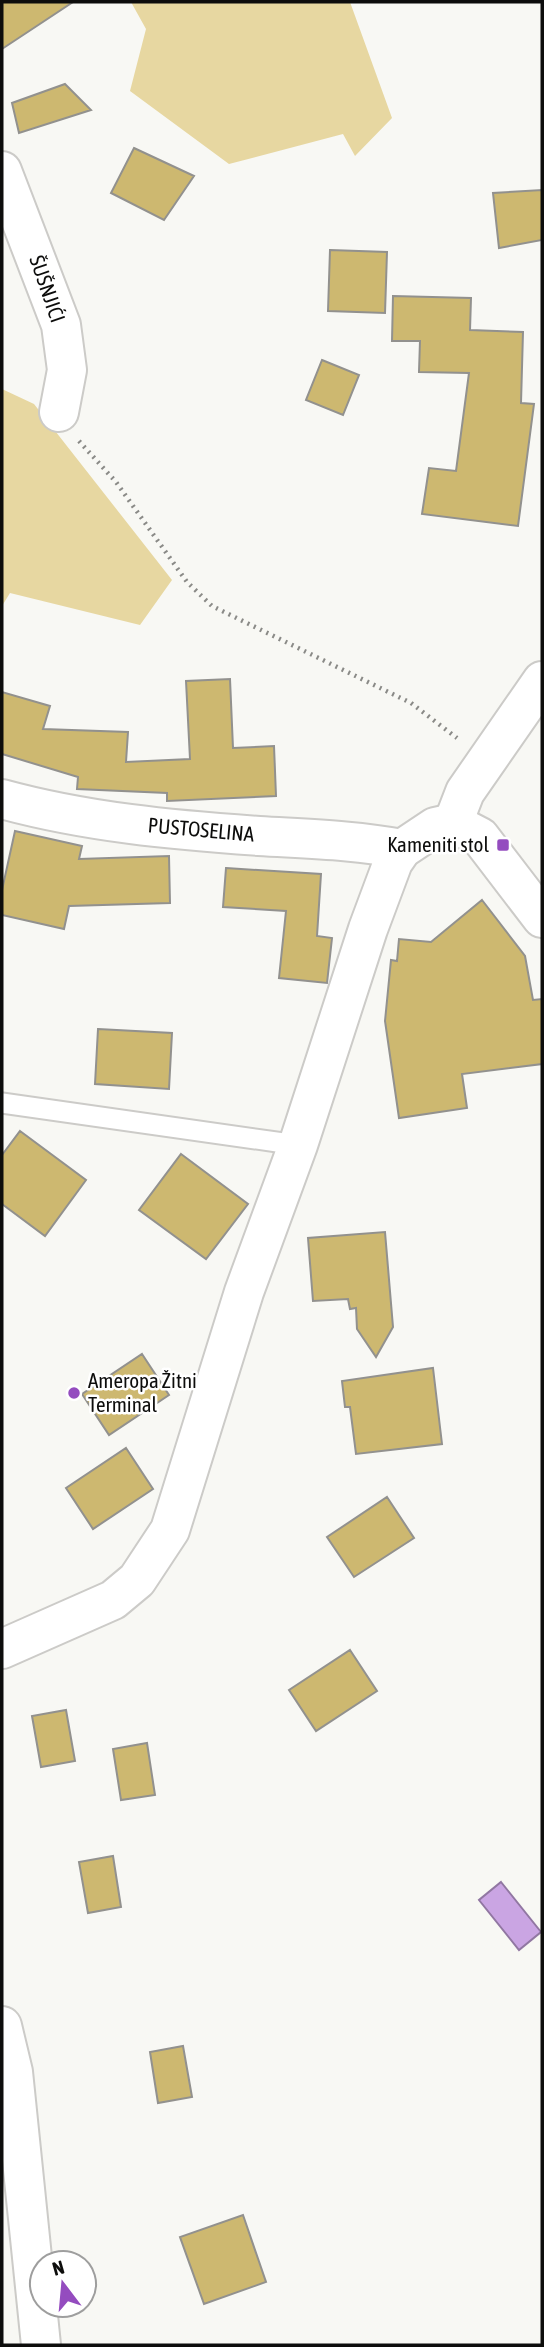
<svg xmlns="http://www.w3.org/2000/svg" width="544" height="2347" font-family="'Asap Condensed',sans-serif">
	<rect width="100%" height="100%" fill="#f8f8f4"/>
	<path fill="#e7d7a1" d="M131,2h219l42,116 -37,38 -12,-22 -114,30 -99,-73 16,-62z
		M2,389l32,15 138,176 -32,45 -130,-32 -8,13z"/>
	<path fill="#caa5e3" stroke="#9177a2" stroke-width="2" d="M501,1882l40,50 -22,18 -40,-50z"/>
	<path fill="#cdb870" stroke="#92918e" stroke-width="2" d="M2,2h71l-71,47z
		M65,84l26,26 -72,23 -7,-30z
		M134,148l60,28 -30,44 -53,-27z
		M542,190v50l-43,8 -6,-55z
		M330,250l57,2 -2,61 -57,-2z
		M393,296l78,2 -1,32 53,2 -2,71 13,1 -16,122 -96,-12 7,-46 27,3 13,-98 -50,-1 1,-31h-28z
		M322,360l37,15 -16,40 -37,-15z
		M230,679l3,69 41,-2 2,50 -109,5v-8l-90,-4 1,-12 -76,-23v-62l48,14 -7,23 85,3 -2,30 64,-3 -4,-78z
		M15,831l67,15 -3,13 90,-3 1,47 -101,3 -5,23 -62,-14v-25z
		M226,868l95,6 -4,62 15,2 -5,45 -48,-5 7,-67 -63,-4z
		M482,900l43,56 8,44 9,-1v65l-80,10 5,34 -68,10 -14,-97 6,-61 6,1 2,-22 32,3z
		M98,1029l74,4 -3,56 -74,-5z
		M20,1131l66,49 -41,56 -43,-32v-49z
		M181,1154l67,50 -42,55 -67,-49z
		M385,1232l8,95 -17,30 -19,-28 -1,-21 -6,1 -2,-10 -35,2 -5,-63z
		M142,1354l27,41 -60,40 -27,-41z
		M433,1368l9,76 -86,10 -6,-47h-5l-3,-26z
		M126,1448l27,41 -60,40 -27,-41z
		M387,1497l27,41 -60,39 -27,-40z
		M350,1650l27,41 -61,40 -27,-41z
		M66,1710l9,51 -34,6 -9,-51z
		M147,1743l8,52 -34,5 -8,-51z
		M113,1856l8,51 -33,6 -9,-51z
		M183,2046l9,51 -34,6 -8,-51z
		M243,2215l23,67 -62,22 -24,-67z"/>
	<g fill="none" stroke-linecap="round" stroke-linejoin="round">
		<g stroke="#cccbc8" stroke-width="23">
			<path id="lane" d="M2,1103l296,42"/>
		</g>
		<g stroke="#cccbc8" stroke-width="42">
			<path id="street" d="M2,171l59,154 6,45 -8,42
				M2,799c84,23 171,31 257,37 49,3 96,4 143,13
				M453,823l12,-31 77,-111"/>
		</g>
		<g stroke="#cccbc8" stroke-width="42">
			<path id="secondary" d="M2,1649l111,-49 24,-20 33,-50 74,-238 54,-147 70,-216 25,-67 9,-13 33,-22 18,-4 27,14 62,81
				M2,2026l11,46 28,273"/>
		</g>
		<path stroke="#8a8a87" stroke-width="4.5" stroke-dasharray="2 5" stroke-linecap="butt" d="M79,441l37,41 71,100 25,24 199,97 46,35"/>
		<use href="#lane" stroke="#fff" stroke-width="19"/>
		<use href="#street" stroke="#fff" stroke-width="38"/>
		<use href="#secondary" stroke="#fff" stroke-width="38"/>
	</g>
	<g fill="#944cbf" stroke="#fff" stroke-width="2.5">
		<rect x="496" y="838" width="14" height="14" rx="3.5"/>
		<circle cx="74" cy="1393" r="7"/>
	</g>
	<g text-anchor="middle" stroke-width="5" stroke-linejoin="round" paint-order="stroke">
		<g font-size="21" fill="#0d0d0c" stroke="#fff">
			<text transform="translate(47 289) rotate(71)" y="7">ŠUŠNJIĆI</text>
			<text transform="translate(201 830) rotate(5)" y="7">PUSTOSELINA</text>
		</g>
		<g font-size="21" fill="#0d0d0c" stroke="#fff" text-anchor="end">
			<text x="489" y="852">Kameniti stol</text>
			<text x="88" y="1388" text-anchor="start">Ameropa Žitni<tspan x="88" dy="24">Terminal</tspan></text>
		</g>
	</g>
	<rect width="544" height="2347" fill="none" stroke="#0d0d0c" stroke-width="7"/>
	<g transform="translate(63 2284) rotate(344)"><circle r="33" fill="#ffffff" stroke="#9e9e9e" stroke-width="2"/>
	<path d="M0-5L12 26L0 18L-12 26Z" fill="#944cbf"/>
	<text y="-10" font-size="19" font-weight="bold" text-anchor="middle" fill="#0d0d0c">N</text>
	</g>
</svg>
